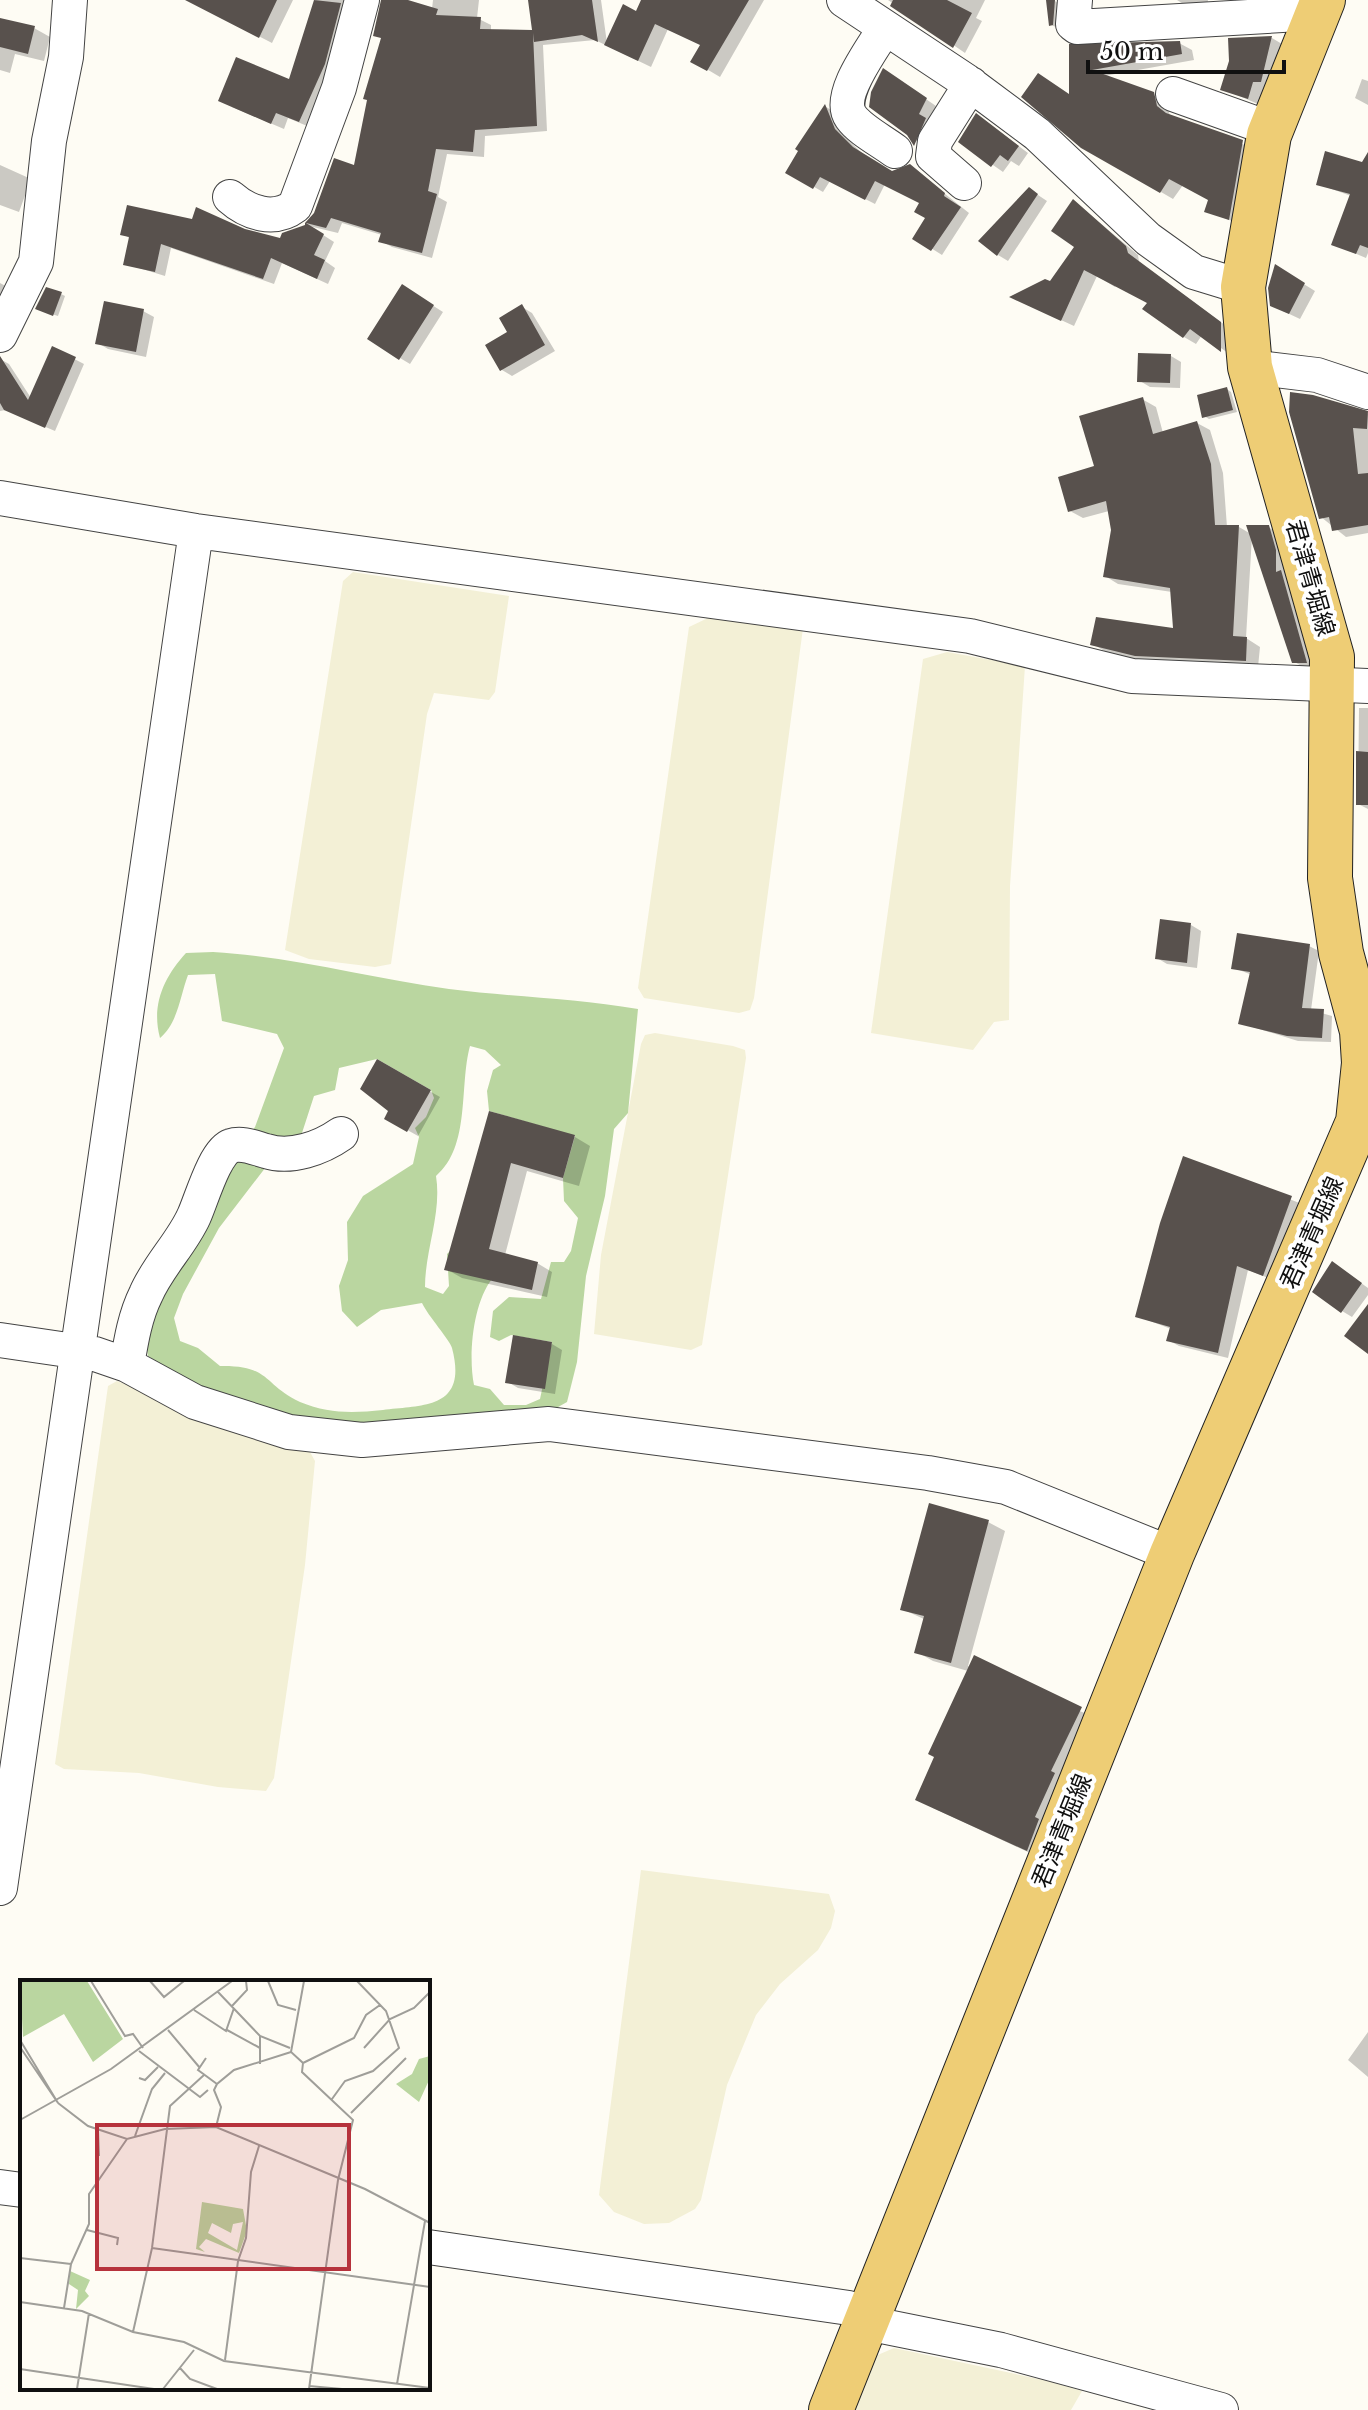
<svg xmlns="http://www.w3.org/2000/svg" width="1368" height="2410" font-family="'Libre Baskerville','Noto Sans JP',serif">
	<rect width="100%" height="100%" fill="#fefcf4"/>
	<path fill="#f3f0d6" d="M353,572l156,24 -14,96 -6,8 -55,-7 -7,21 -36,250 -16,3 -66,-8 -24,-9 58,-369z
		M710,617l93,11 -49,370 -4,12 -11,3 -95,-15 -6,-10 51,-361z
		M947,652l78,14 -15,220 -1,134 -15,2 -21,28 -102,-17 52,-374z
		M655,1033l78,13 12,4 1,8 -44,287 -11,5 -97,-16 7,-79 40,-211 4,-9z
		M117,1381l193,71 5,9 -10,104 -31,213 -8,13 -48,-4 -79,-14 -75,-4 -9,-5 53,-378z
		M641,1870l188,24 6,17 -4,17 -13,22 -38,34 -24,31 -29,70 -26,115 -6,9 -26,14 -25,1 -30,-12 -15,-17z
		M894,2348l154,33 34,10 -11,19h-220l22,-53z"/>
	<path fill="#bad6a0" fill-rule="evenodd" d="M213,952c80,5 156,26 236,37 63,8 126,9 189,20l-10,104 -14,16 -9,67 -19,80 -9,86 -10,40 -16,9 -96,15 -168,-5 -101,-39 -38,-26 -3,-19 11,-43 79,-141 20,-26 29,-79 -7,-14 -55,-13 -7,-47 -27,1c-8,21 -10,48 -28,63 -9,-33 4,-61 26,-85zM470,1046l15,4 16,15 -8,5 -6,21 2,20 86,25 -12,42 1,23 14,17 -7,33 -7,11h-13l-10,37 -32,-2 -16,14 -3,26 9,4 12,-6 41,7 -12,57 -14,6h-22l-14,-16 -16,-4c-6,-30 -1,-82 18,-106l-35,-35 -10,10 2,32 -6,8 -18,-7c0,-37 17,-74 11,-111 35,-30 23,-90 34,-130zM377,1059l54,31 3,8 -8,19 -11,11 4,9 -6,27 -50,32 -16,26 1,38 -9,26 3,25 15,16 24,-17 41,-7c6,13 28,37 30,45 16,61 -28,57 -69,62 -30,3 -54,4 -83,-8 -37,-17 -29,-37 -80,-36l-22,-18 -18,-7 -6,-23 9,-24 36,-66 53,-69 29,-23 13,-40 21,-6 4,-22z"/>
	<path fill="#0003" d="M188,0h105l-21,43z
		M316,0h40l-44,128 -24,-10 -4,11 -52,-22 58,-25z
		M383,0h17l32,9 1,-9h46l-2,18 14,7v6l44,1 -5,-32h71l6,43 30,-30 6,-13h121l-44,77 -27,-16 9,-16 -34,-16 -17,38 -56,-27 -52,5 4,86 -62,5 -1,21 -37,-3 -9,43 9,5 -15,56 -40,-11 -11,-6 1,-6 -40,-12 -4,10 -29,-7 25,16 -9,19 10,7 -7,16 -46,-21 -8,21 -103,-36 -6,28 -39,-12 5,-25 -8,-5 121,-3 37,9 26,-16 49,-57 26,-128z
		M888,0h97l-9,18 6,3 -17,32z
		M1177,0h31l-1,7 -17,1z
		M1055,1l4,3 -3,23 -5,-2z
		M0,20l34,8 16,9 -6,24 -29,-7 -5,19 -10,-3z
		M1272,38l10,6 -11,43h-7l-6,17 -35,-15 8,-28 -1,-21z
		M1179,43l13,7 2,10 -90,16 62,25 4,15 85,33 -13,76 -36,-14 4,-12 -27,-14 -10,14 -91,-53 -11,-49v-51z
		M894,77l42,29 -8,15 -3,28 -17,-16z
		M1362,79l6,2v24l-13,-7z
		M826,107l9,5 10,25 18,17 29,19 18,-7 59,47 -27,42 -27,-17 13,-20 -6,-15 -37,-19 -10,20 -45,-23 -7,11 -35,-20z
		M987,122l41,31 -9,13 -8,-5 -8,11 -43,-30z
		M0,165l31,14 -12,33 -19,-7z
		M1368,167v86l-2,5 -33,-14 18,-48 -33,-12z
		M1029,189l18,12 -39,60 -10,-6z
		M1074,201l64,54 1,7 94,69 1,26 -32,-22 -6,9 -12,-7 -35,-34 -31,-20 -3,4 -18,-11 -23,50 -50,-23 26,-19 26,-38z
		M1286,273l29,18 -15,28 -17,-8z
		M0,283l13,7 -13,26z
		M413,293l30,19 -33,52 -10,-6z
		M61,294l4,2 -7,20 -16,-5z
		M522,307l10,6 23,38 -43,25 -10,-6 7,-38z
		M143,311l11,6 -8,40 -38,-8 -10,-6z
		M53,348l31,16 -29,67 -49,-21 -6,1v-52l9,5 22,34z
		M1171,356l10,6 -1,26 -30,-1 -10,-6z
		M1227,389l4,3 6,20 -28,7 -5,-3z
		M1312,397l56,17v119l-22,4 -25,-20z
		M1142,399l14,8 7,26 34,-10 13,7 13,43 4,54h12l12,7 17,-7 14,8 38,135h-12l-15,-9 -41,-125 -6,102 14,9 -2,20 -108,-4 -44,-11 -13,-8 82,-13 -3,-39 -54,-8 -13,-8 8,-46 -4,-19 -26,7 -13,-7z
		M1359,708h9v101l-10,-5z
		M1191,925l10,6 -4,37 -30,-4 -10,-6z
		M1309,946l10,5 -8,59 21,6 -1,26 -33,-1 -58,-18 12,-48 -18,-7z
		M378,1062l62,35 -22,39 -32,-18 5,-8z
		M491,1113l84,24 15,9 -11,40 -52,-15 -22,84 32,8 15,9 -5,25 -85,-19 -16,-9z
		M1184,1158l118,46 -29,76 -25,-10 -20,88 -49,-12 -11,-6 3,-11 -34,-13z
		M1343,1270l25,18v7l-16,22 -10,-6z
		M552,1344l10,6 -7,44 -37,-6 -10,-6z
		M988,1522l17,9 -37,135 129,52 -54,141 -110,-51 35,-137 -35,-10 -16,-9 9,-32 -24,-11z
		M1368,2032v45l-20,-17z"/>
	<path fill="#58514d" d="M185,0h92l-18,38z
		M314,0l27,3 -16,61 -26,58 -23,-9 -5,11 -53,-23 18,-44 53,22z
		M381,0h27l30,9 -2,6 45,2 -1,12 52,1 -4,-30h64l6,42 -16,-7 -48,7 -1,-9 4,93 -62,4 -2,22 -37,-3 -8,42 9,3 -15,59 -44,-11 3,-9 -50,-15 -5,10 -20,-5 18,11 -10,21 11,5 -8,19 -46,-21 -8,21 -102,-35 -6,28 -32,-7 6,-28 -9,-2 7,-30 65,14 4,-12 49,22 35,9 2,-5 23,-8v-2l9,-10 20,-55 20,7 13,-65 -4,-1 18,-61 -8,-2z
		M641,0h108l-42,71 -17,-9 10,-17 -45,-21 -17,37 -34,-16 19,-41 13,7z
		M893,0h54l25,13 -19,35 -63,-42z
		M1046,0h9l-2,25 -4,1z
		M0,18l35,8 -7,28 -28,-7z
		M1272,36l-11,46h-8l-5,17 -28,-9 9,-29 -1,-23z
		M1180,41l2,13 -90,16 62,22 3,14 9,7 77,27 -14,80 -25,-8 4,-12 -39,-21 -9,14 -79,-45 -60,-51 17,-24 31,21v-50z
		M883,68l44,30 -8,16 7,4 -12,28 -7,-11 -38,-28 2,-15z
		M825,104l10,25 18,18 39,24 18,-7 35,29 -1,3 17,11 -30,44 -19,-12 13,-21 -11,-6 5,-9 -44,-22 -10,19 -45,-23 -7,12 -28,-16 13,-22 -3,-2z
		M976,113l43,33 -11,15 -8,-6 -9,12 -33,-25z
		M1325,151l37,11 6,-10v96l-8,-3 -4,9 -25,-9 19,-51 -34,-9z
		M1029,187l9,7 -41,62 -19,-15z
		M1073,199l53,47 2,7 93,69v30l-31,-23 -7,9 -41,-29 5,-6 -63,-33 -23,51 -52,-24 36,-18 5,2 24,-34 -23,-16z
		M1275,264l30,19 -16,31 -19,-8 -2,-18z
		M402,284l32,21 -35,55 -32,-21z
		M46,287l16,5 -9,24 -18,-7z
		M104,301l40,8 -8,43 -41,-8z
		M522,304l23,41 -45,26 -15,-26 22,-13 -8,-14z
		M52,346l24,11 -31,71 -41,-18 -4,-7v-47l28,44z
		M1138,353l33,1 -1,29 -33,-1z
		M1227,387l6,23 -31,8 -5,-23z
		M1290,392l23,3 55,16 -1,18 -14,-1 5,46 10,-1v52l-36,6 -3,-14 -10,2 -30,-107z
		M1143,397l10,37 44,-13 14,43 4,61h24l-6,111 14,1 -1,24 -111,-5 -45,-11 6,-28 77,11 -3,-40 -67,-11 8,-47 -5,-29 -38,11 -10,-35 36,-11 -15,-50z
		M1246,525h23l7,25v22l5,-2 26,93h-15z
		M1356,751l12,1v53h-12z
		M1160,919l31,4 -4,40 -32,-4z
		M1237,933l73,11 -8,64 22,1 -2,29 -35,-2 -49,-12 12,-52 -19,-3z
		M377,1059l54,31 -24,42 -23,-13 4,-8 -28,-22z
		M489,1111l86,24 -12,43 -52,-15 -22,86 49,13 -6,28 -88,-20z
		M1183,1156l109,40 -29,80 -26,-10 -19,87 -52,-12 4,-14 -35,-10 25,-94z
		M1332,1261l30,22 -21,30 -29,-21z
		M1368,1304v50l-24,-18z
		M513,1335l39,7 -7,47 -40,-6z
		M929,1503l60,17 -38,143 -37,-10 10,-37 -24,-6z
		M974,1655l108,52 -31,64 4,2 -20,44 4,2 -12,32 -112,-51 19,-43 -6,-3z"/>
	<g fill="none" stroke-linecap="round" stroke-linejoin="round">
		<g stroke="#434343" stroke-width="36">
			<path id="minor" d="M844,0l122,81 71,53 111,105 46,33 49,15
				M1075,0l-2,24 4,3 240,-14
				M885,28c-12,20 -49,68 -34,89 9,13 31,24 44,34
				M1173,94l98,35
				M964,183l-31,-27 2,-15 36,-57
				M230,197c18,16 44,25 65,9l44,-118 23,-88
				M0,335l36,-73 13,-121 17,-84 4,-57
				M1250,367l67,8 51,17
				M0,498l196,33 774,105 162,40 236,10
				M0,1340l95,14 32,11 68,37 94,30 73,8 187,-16 379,49 78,14 166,67
				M127,1365c4,-24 8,-49 19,-71 12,-28 36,-51 48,-78 7,-15 21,-65 37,-70 11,-4 24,2 35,5 25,8 55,-3 75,-17
				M0,1888l196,-1357
				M0,2187l22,3
				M428,2247l421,61 18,15 134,27 220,60"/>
		</g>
		<g stroke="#212121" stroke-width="46">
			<path id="major" d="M831,2410l341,-856 186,-432 6,-59 -2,-32 -21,-78 -11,-75 2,-221 -82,-290 -7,-80 26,-152 54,-135"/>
		</g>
		<use href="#minor" stroke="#fff" stroke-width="34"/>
		<use href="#major" stroke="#eecd75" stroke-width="44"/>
	</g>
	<g text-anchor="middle" stroke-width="8" stroke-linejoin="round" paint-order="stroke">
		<g font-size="24" fill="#101010" stroke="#fff">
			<text transform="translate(1310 578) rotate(74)" y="8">君津青堀線</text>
			<text transform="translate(1312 1233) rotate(-66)" y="8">君津青堀線</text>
			<text transform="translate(1062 1831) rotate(-68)" y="8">君津青堀線</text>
		</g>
	</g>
	<g transform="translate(20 1980)">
		<rect width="410" height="410" fill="#fefcf4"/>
		<path d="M0,1h67l36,58 -30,23 -29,-48 -41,23zM410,76v22l-11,24 -23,-18 16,-10 7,-15zM182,222l41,7 4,22 -8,22 -33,-14 -7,8 6,5 -9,-3zM223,242l-6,28 -29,-17 4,-10 19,10 2,-9zM50,291l20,9 -5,11 4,5 -13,13 2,-19 -9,-6z" fill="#bad6a0" fill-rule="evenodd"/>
		<path fill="none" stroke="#9f9e99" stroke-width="2" d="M71,1l34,55 8,-2 10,14M130,1l14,16 20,-16M248,1l10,24 18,5M284,1l-13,71 12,11 -1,9 51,48 -15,60 -29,209M198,12l42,44 30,12M212,26l15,-16 -1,-9M174,30l32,21 8,-23M148,50l32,38M207,50l33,18M0,60l38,63 -38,-56M344,68l26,-29 24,-11 16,-16M119,71l61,46 8,-7M186,78l-8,12 19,14M283,83l51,-25 12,-23 14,-10M240,84v-28M119,98l6,2 13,-13M312,119l13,-18 28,-10 26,-23 -13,-37 -29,-30M38,123l30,23 39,13 38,-10 51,-2 149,62 65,34M331,133l55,-55M0,140l91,-51 121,-88M196,147l5,-20 -7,-17 3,-6 17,-14 57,-18M78,151l1,25M115,156l17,-47 13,-16M67,250l31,8 -1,7M132,268l278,39M0,278l51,6M0,322l62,9 51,21 51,10 40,19 206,27M44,328l7,-44 18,-40v-30l38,-55M113,352l19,-84 18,-142 34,-31M205,380l13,-99 8,-23 5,-66 8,-26M160,388l10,11 27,10M0,389l134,20M377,404l28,-163M289,406l33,3M57,409l12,-76M143,409l31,-39"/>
		<path fill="#b6323c" fill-opacity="0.15" stroke="#b6323c" stroke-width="4" d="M77,145h252v144h-252z"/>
		<rect width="410" height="410" fill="none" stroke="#101010" stroke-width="4"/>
	</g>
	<path d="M1088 60v12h196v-12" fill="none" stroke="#101010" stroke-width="4"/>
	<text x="1100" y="60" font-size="24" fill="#101010" stroke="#ffffff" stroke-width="6" paint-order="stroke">50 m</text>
</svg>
